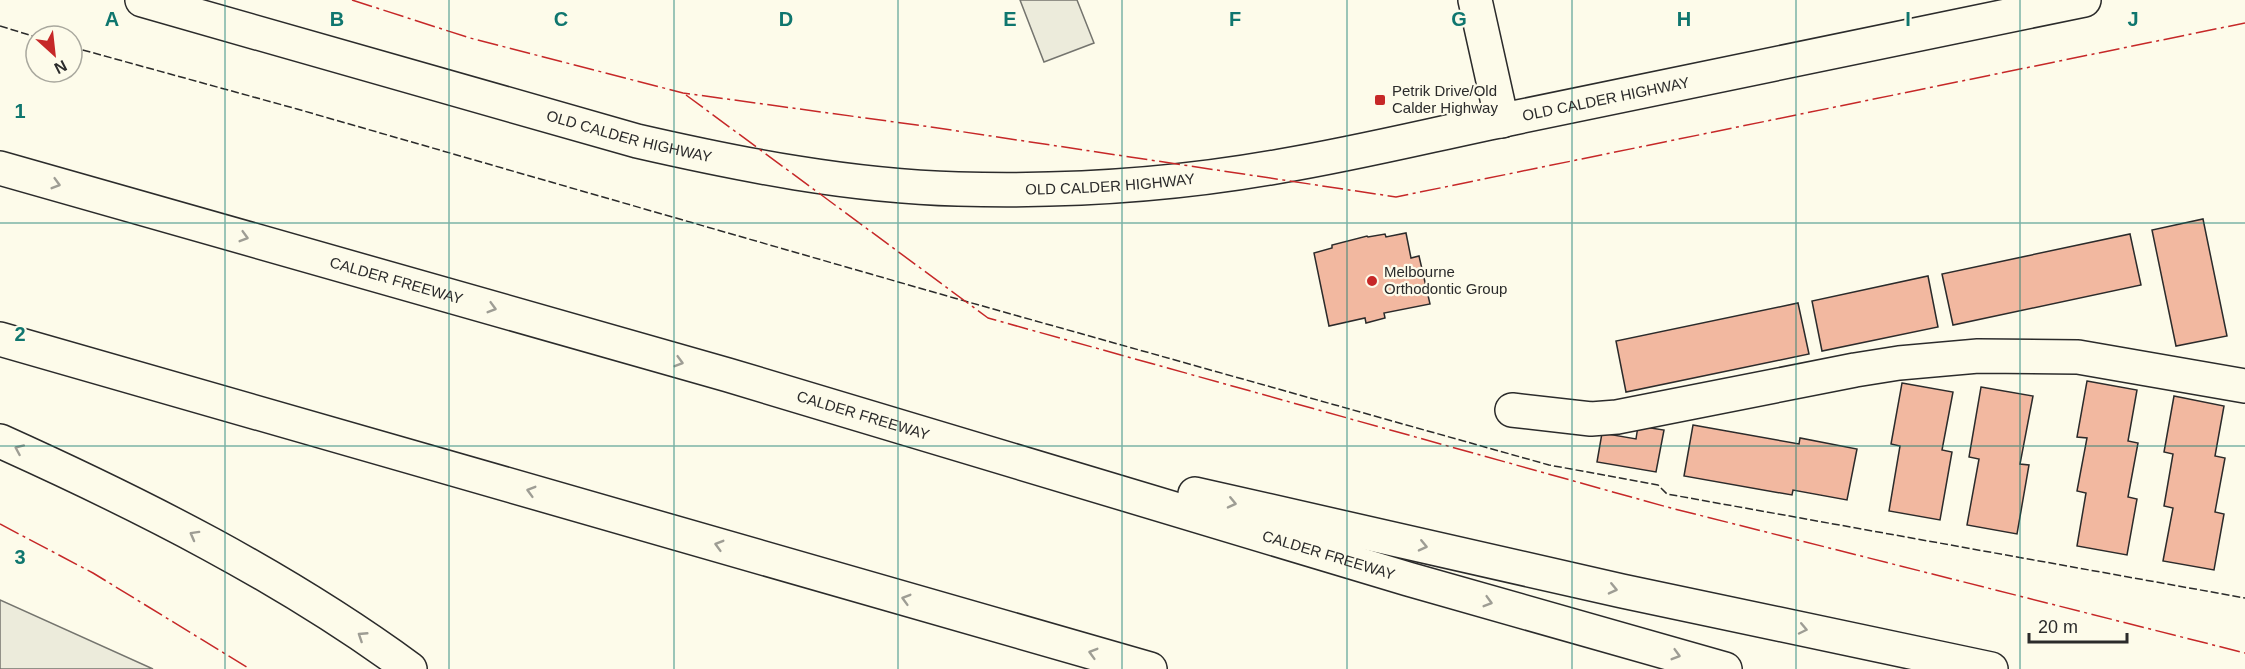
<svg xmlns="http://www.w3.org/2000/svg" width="2245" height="669" font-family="Arial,sans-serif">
	<rect width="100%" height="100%" fill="#fdfbea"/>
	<path fill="#ecebdb" stroke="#74746e" stroke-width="1.5" d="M1020,0h57l17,43 -50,19z
		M0,600l153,69h-153z"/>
	<path fill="#f2b8a0" stroke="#2b2b2b" stroke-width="1.5" d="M2203,219l24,117 -51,10 -24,-116z
		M1406,233l5,25 8,-2 11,48 -46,9 1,5 -19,5 -1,-5 -36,8 -15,-73 18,-5v-3l35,-9 1,1 17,-3 1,3z
		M2130,234l11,51 -188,40 -11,-51z
		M1928,276l10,51 -116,24 -10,-50z
		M1798,303l11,51 -183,38 -10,-51z
		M2087,381l50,9 -9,51 10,2 -10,54 9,2 -10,56 -50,-9 9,-53 -9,-2 10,-53 -10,-1z
		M1902,383l51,9 -11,58 10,2 -12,68 -51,-9 11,-65 -9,-2z
		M1981,387l52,9 -13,68 9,1 -12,69 -50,-9 12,-66 -10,-2z
		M2174,396l50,10 -9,50 10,2 -10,54 9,2 -10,56 -51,-9 10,-53 -9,-2 9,-52 -9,-2z
		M1693,425l106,19 1,-6 57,11 -10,51 -54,-10 -1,5 -108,-19z
		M1638,426l26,4 -8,42 -59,-10 5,-29 34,6z"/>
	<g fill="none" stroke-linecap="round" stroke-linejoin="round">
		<g stroke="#2b2b2b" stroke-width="36">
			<path id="minor" d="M1475,0l27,121
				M1512,410l79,9 26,-2 238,-47 44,-7 79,-7 100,1 167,29"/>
		</g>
		<g stroke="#2b2b2b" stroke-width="36">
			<g id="major">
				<path id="s1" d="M142,0l495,141c105,24 212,45 321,48 107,3 217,-4 323,-23 78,-13 154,-32 232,-48 190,-38 380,-79 571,-118"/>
			</g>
		</g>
		<g stroke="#2b2b2b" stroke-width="36">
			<g id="highway">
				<path id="s2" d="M0,168l728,207 680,204 317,90"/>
				<path d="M0,339l1150,330"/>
				<path d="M0,441c142,64 283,135 410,228"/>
				<path d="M1195,494l427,97 369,78"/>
			</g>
		</g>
		<use href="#minor" stroke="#fdfbea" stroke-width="33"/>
		<use href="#major" stroke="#fdfbea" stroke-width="33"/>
		<use href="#highway" stroke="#fdfbea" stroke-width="33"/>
		<path stroke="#2b2b2b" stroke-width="1.5" stroke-dasharray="8 3" stroke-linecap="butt" d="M0,26l36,11
			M72,47l225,62 657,189 595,167 109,20 9,9 578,104"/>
		<path stroke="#c62828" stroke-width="1.5" stroke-dasharray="21 4.5 3 4.5" stroke-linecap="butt" d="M352,0l118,38 213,55 248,34 465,70 849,-174
			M686,95l302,223 679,189 578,146
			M0,524l93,49 157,96"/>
	</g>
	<defs><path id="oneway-chevron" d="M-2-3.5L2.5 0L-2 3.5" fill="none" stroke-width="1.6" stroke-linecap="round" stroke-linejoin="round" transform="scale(1.5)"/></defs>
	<g stroke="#9e9d94">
		<use href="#oneway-chevron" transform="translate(56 184) rotate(16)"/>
		<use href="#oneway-chevron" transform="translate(244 237) rotate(16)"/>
		<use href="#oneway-chevron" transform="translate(492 308) rotate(16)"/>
		<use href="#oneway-chevron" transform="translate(679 362) rotate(16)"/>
		<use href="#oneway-chevron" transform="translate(19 449) rotate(-156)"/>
		<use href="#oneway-chevron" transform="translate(531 491) rotate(-164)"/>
		<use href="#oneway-chevron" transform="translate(1232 503) rotate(13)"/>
		<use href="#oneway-chevron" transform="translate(194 535) rotate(-151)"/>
		<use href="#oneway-chevron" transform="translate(719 545) rotate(-164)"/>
		<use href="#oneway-chevron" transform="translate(1423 546) rotate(13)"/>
		<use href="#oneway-chevron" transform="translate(1613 589) rotate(13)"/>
		<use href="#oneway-chevron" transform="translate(906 599) rotate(-164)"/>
		<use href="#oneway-chevron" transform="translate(1488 602) rotate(16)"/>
		<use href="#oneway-chevron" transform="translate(1803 629) rotate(12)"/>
		<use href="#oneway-chevron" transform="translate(362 636) rotate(-147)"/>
		<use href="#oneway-chevron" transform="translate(1093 653) rotate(-164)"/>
		<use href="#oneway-chevron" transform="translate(1676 655) rotate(16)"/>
	</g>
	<path fill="none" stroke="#0f766e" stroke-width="1.5" stroke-opacity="0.55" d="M225,0v669M449,0v669M674,0v669M898,0v669M1122,0v669M1347,0v669M1572,0v669M1796,0v669M2020,0v669M0,223h2245M0,446h2245"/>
	<g fill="#c62828" stroke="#fdfbea" stroke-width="2">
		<rect x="1374" y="94" width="12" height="12" rx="3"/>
		<circle cx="1372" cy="281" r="6"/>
	</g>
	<g text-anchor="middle" stroke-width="4.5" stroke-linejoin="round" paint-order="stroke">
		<g font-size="15" fill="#2b2b2b" stroke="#fdfbea" text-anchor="start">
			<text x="1392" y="96">Petrik Drive/Old<tspan x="1392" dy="17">Calder Highway</tspan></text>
			<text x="1384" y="277">Melbourne<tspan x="1384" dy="17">Orthodontic Group</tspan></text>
		</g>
		<g font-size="15" fill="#2b2b2b" stroke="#fdfbea">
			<text dy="5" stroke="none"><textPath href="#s1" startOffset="1496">OLD CALDER HIGHWAY</textPath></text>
			<text dy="5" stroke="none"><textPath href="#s1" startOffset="506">OLD CALDER HIGHWAY</textPath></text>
			<text dy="5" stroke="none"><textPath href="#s1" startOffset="992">OLD CALDER HIGHWAY</textPath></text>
			<text dy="5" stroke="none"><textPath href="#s2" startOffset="412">CALDER FREEWAY</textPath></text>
			<text dy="5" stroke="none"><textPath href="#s2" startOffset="898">CALDER FREEWAY</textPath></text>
			<text dy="5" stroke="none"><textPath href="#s2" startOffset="1384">CALDER FREEWAY</textPath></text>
		</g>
	</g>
	<g font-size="20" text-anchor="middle" font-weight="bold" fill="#0f766e" stroke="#fdfbea" stroke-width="4.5" stroke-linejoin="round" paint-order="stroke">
		<text x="112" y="26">A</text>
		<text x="337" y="26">B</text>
		<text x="561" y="26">C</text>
		<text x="786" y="26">D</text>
		<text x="1010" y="26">E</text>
		<text x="1235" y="26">F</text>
		<text x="1459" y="26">G</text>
		<text x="1684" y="26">H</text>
		<text x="1908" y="26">I</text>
		<text x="2133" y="26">J</text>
		<text x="20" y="118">1</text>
		<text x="20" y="341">2</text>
		<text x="20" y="564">3</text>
	</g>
	<g transform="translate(54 54) rotate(153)"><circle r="28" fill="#fdfbea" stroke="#a9a89e" stroke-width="1.5"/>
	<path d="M0-4.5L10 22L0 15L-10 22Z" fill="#c62828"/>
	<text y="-9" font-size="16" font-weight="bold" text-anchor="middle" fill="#2b2b2b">N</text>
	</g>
	<path d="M2029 633v9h98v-9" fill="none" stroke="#2b2b2b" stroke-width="3"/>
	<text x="2038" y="633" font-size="18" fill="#2b2b2b" stroke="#fdfbea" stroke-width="4.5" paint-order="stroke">20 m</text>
</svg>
